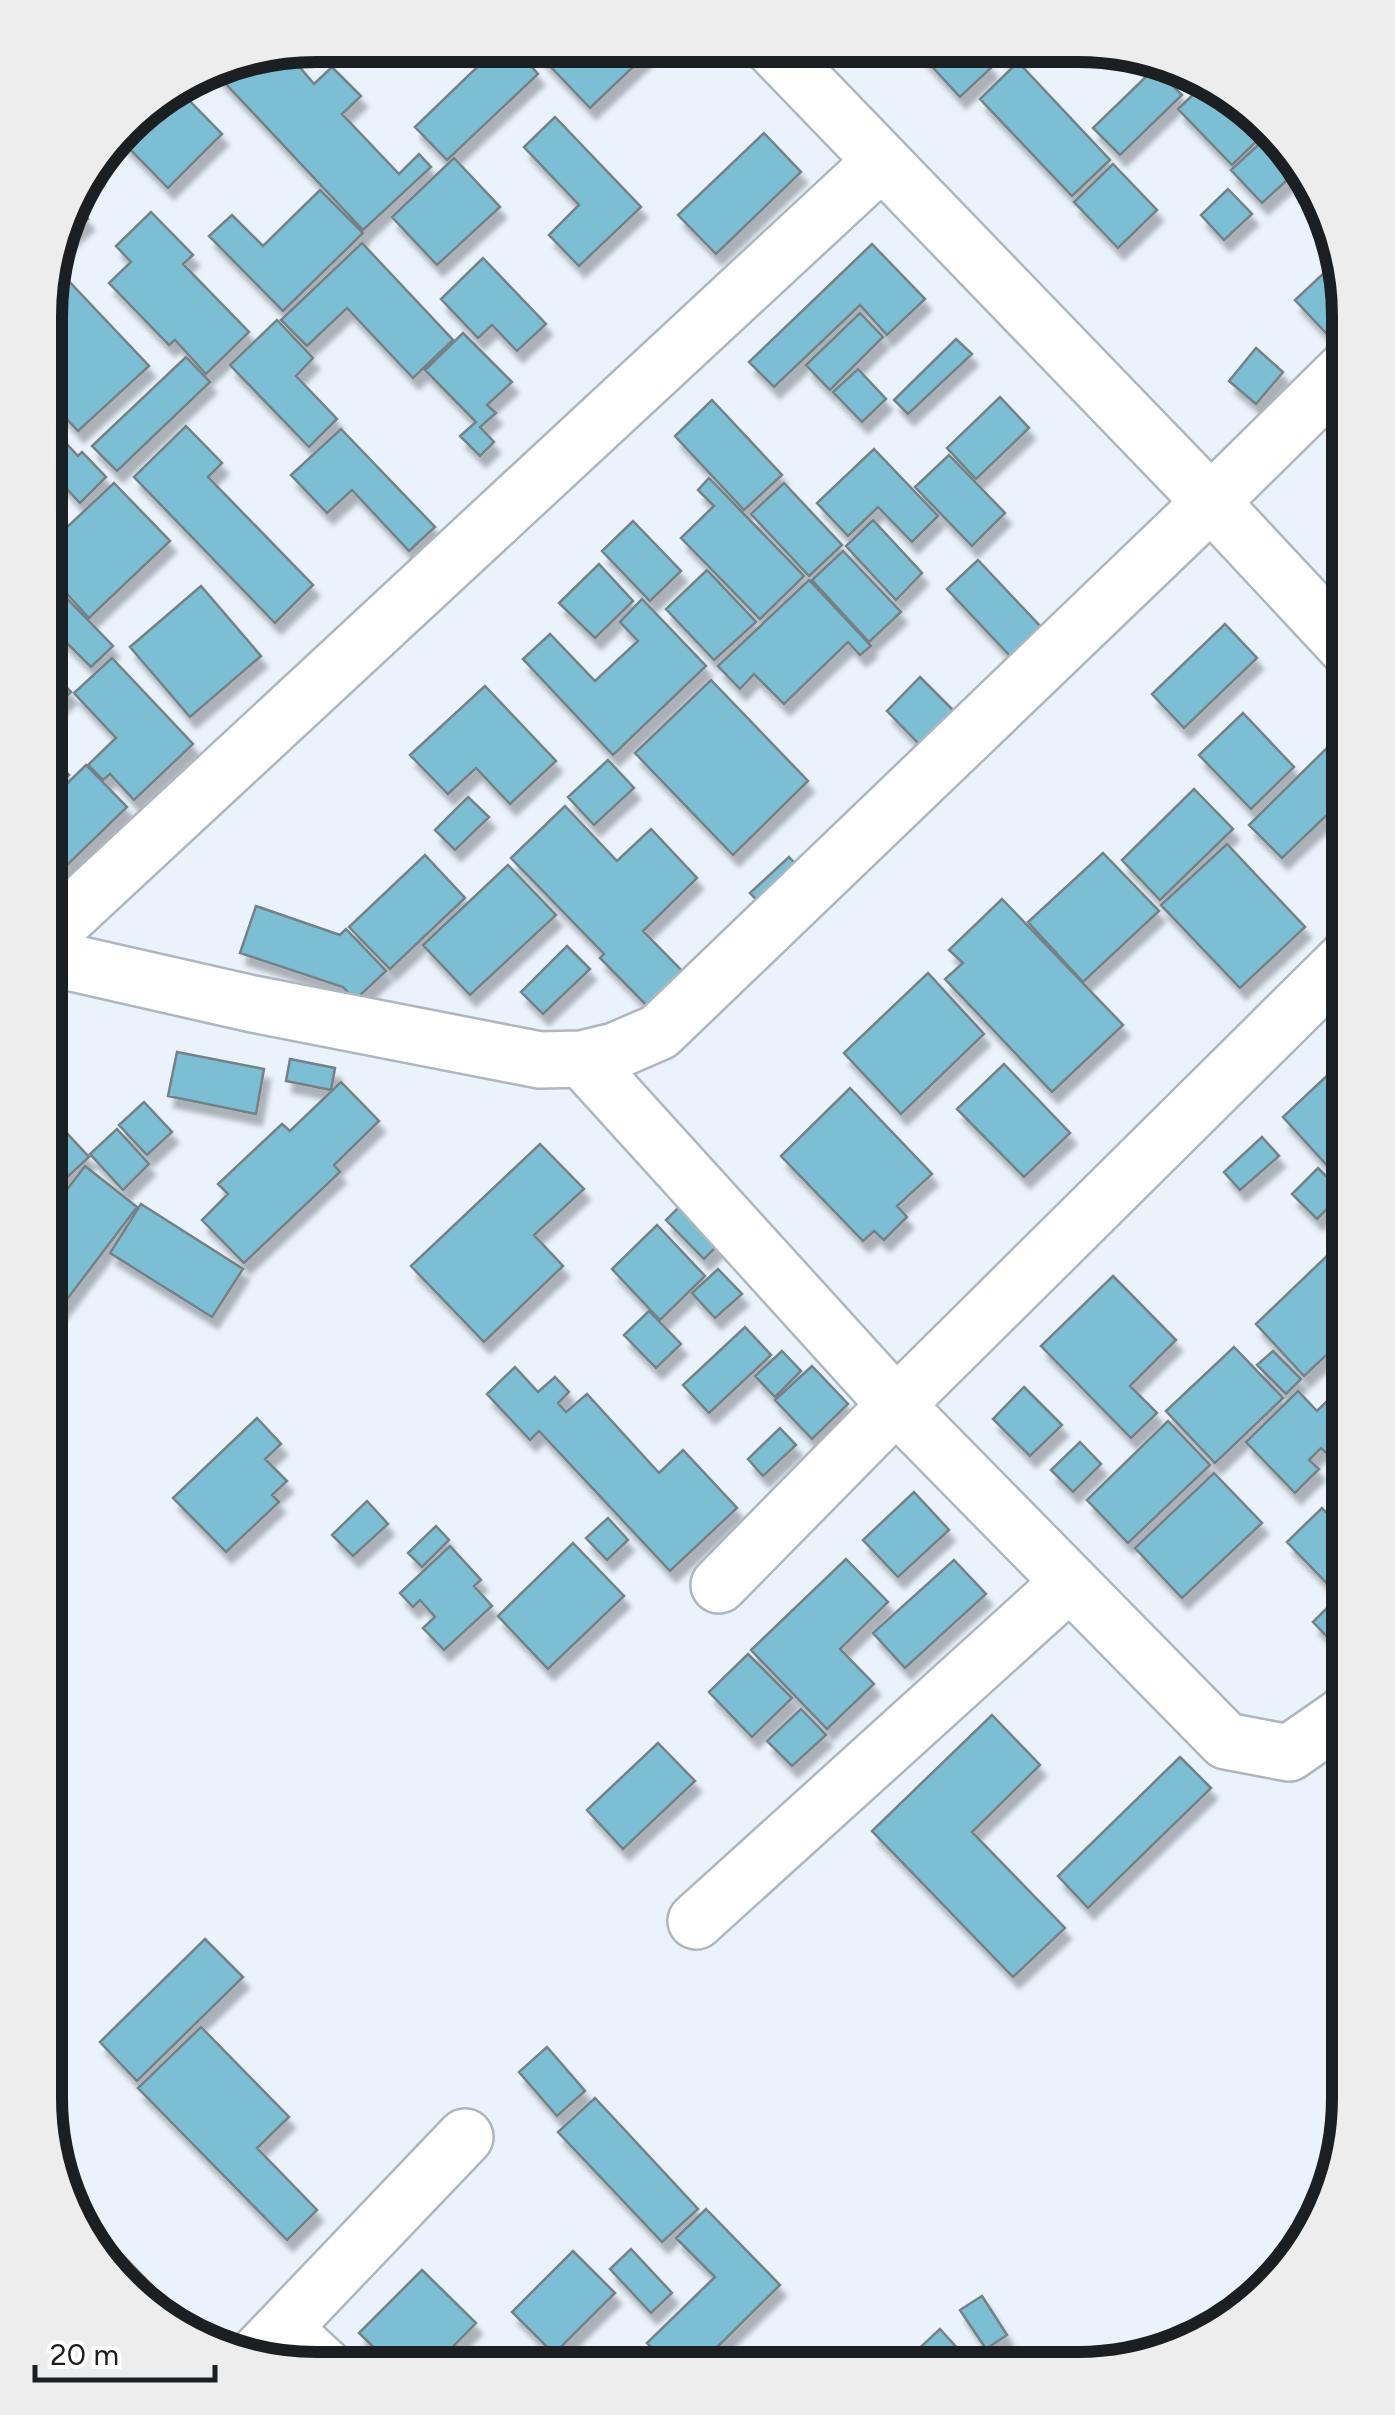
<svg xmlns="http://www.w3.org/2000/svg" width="1395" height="2415" font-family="Figtree,sans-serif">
	<defs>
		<filter id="shadow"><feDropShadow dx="6" dy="11" stdDeviation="2.5" flood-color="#0004"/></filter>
	</defs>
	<rect width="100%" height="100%" fill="#eaf2fb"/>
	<path fill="#7bbfd5" stroke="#758185" stroke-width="2.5" filter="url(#shadow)" d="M499,46h14l25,28 -91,86 -32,-33z
		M531,46l123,1 -64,61z
		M916,49h60l16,18 -32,30z
		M996,49h31l-16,15z
		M286,51l28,33 18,-17 29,29 -19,18 57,60 20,-20 12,13 -68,63 -153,-163z
		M1018,62l92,98 -38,36 -92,-97z
		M1155,68l27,27 -62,60 -27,-27z
		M1203,85l54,27 12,17 -37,36 -54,-56z
		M177,88l45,46 -54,54 -46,-47z
		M555,117l86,90 -62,59 -30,-31 30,-30 -55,-58z
		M764,133l37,39 -85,82 -38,-39z
		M1271,133l26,38 -35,32 -31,-33z
		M454,158l46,49 -63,58 -45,-48z
		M1113,164l44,46 -39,38 -44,-46z
		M1228,189l24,25 -28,26 -23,-25z
		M320,190l43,43 -80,78 -74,-75 23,-21 31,31z
		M72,201l16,18 -30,28z
		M151,212l42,43 -10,9 66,68 -43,42 -31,-34 -6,5 -60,-62 22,-21 -15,-16z
		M362,243l91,97 -40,38 -66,-70 -40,38 -26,-26z
		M872,244l53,55 -38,36 -27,-30 -86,82 -25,-25z
		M483,258l63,66 -29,27 -25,-26 -14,13 -37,-39z
		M1340,258l9,54 -23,21 -31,-33z
		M63,275l86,91 -71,65 -31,-33v-108z
		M860,313l23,24 -53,53 -24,-25z
		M277,320l36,38 -17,18 41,43 -28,28 -79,-82z
		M463,333l49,49 -25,23 9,8 -16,14 14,15 -14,14 -20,-20 16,-14 -51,-52z
		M956,339l16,15 -64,60 -14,-14z
		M1256,348l27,24 -27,32 -27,-23z
		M186,357l24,25 -93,89 -25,-25z
		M858,369l28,30 -24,23 -29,-30z
		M1000,397l29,31 -53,51 -29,-31z
		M712,400l70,75 -38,35 -69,-74z
		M47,423l31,33 4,-4 24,25 -26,26 -28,-30 -5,4z
		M186,426l36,37 -14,14 105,108 -38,38 -141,-146z
		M341,429l94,98 -26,24 -57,-61 -25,23 -36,-38z
		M874,449l64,67 -26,26 -34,-35 -30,29 -31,-33z
		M949,455l56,58 -33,33 -57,-59z
		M709,478l95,98 -44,43 -79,-81 33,-32 -16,-16z
		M114,483l56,58 -81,77 -42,-46v-26z
		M784,483l58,62 -33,31 -58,-62z
		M873,520l49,53 -26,27 -50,-54z
		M633,521l48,50 -31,30 -48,-50z
		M843,551l58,61 -32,30 -57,-62z
		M978,560l63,67 -31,29 -63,-67z
		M599,564l34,37 -38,37 -36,-35z
		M707,570l49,52 -42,38 -48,-51z
		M47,578l66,68 -22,21 -33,-33 -11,11z
		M809,580l62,66 -11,9 -12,-13 -64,62 -30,-30 -14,15 -22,-23z
		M201,586l60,70 -71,61 -60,-70z
		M642,599l64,67 -93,89 -90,-96 27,-25 45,47 43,-40 -18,-19z
		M1225,624l32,34 -73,70 -32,-34z
		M112,658l81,86 -59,56 -24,-26 -7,6 -15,-15 28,-27 -42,-45z
		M47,667l24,25 -24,24z
		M920,677l37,37 -35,33 -35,-36z
		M711,680l97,101 -75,74 -98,-102z
		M485,686l71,75 -46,43 -34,-36 -28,26 -38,-39z
		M1243,713l51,54 -43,42 -52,-54z
		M1335,740l15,16v37l-68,65 -33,-33z
		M47,751l22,24 -22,20z
		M608,760l26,28 -40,37 -26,-28z
		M86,765l41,42 -64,62 -16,-16v-50z
		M1194,789l39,40 -73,71 -38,-40z
		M468,797l21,20 -34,33 -20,-20z
		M565,806l52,55 34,-32 46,49 -54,53 47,48 -36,34 -54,-55 4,-4 -93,-96z
		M1227,844l78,83 -65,61 -79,-83z
		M1103,853l56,58 -76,71 -55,-60z
		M425,855l40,43 -75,71 -41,-42z
		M789,857l21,22 -38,37 -22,-23z
		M508,865l48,50 -86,80 -47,-50z
		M1002,899l121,126 -71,67 -107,-113 18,-16 -14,-13z
		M256,906l84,29 6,-6 40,42 -31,29 -12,-13 -103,-34z
		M567,946l23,23 -47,45 -22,-22z
		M928,973l56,61 -83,80 -57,-61z
		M177,1052l87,17 -8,45 -88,-18z
		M290,1059l45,9 -4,22 -45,-9z
		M1004,1064l66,69 -46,44 -67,-68z
		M1334,1069l16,18v90l-7,6 -60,-66z
		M341,1082l38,39 -45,44 6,7 -96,91 -42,-43 26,-26 -10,-10 64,-60 8,7z
		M850,1088l82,86 -35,32 10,11 -23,23 -10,-9 -11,10 -82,-85z
		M144,1102l28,30 -25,23 -28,-30z
		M63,1129l26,28 -26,24 -17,-18v-19z
		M117,1129l32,35 -26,26 -33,-36z
		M1262,1137l17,19 -39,34 -16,-18z
		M540,1144l44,45 -50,46 29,31 -79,76 -73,-76z
		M85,1166l52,41 -91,120v-110z
		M1318,1168l25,25 -26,26 -25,-25z
		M141,1204l102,65 -31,48 -102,-64z
		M682,1204l38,39 -16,16 -38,-39z
		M657,1225l48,51 -45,44 -48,-51z
		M1350,1236v34l-17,-18z
		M1330,1253l20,21v59l-46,43 -48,-52z
		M718,1269l24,25 -27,24 -23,-25z
		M1113,1276l63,64 -46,46 27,27 -26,25 -90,-92z
		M649,1311l32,33 -25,24 -32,-33z
		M745,1327l26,28 -62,58 -26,-28z
		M1350,1343v30l-16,-16z
		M1234,1347l49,51 -68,65 -49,-52z
		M782,1351l19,20 -26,26 -20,-21z
		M1273,1351l28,28 -15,15 -29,-29z
		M812,1366l36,38 -36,35 -37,-39z
		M515,1367l23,25 17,-15 14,15 -11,11 8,9 21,-18 72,79 24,-23 54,58 -67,63 -131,-140 -9,9 -43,-46z
		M1350,1379v62l-18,17 -11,-10 -12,12 10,9 -24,24 -49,-51 52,-51 19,20z
		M1024,1387l38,38 -32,31 -37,-37z
		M257,1418l24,26 -16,15 22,22 -15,14 7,7 -53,50 -53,-54z
		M1168,1421l42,44 -82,78 -41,-43z
		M780,1428l16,17 -33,31 -15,-17z
		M1080,1442l21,22 -28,28 -22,-22z
		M1214,1473l48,50 -80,75 -47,-50z
		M914,1492l35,38 -51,47 -35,-37z
		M367,1501l21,23 -35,32 -21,-21z
		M1322,1508l28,30v102l-11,9 -26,-27 26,-26 -52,-54z
		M608,1518l20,22 -21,20 -21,-22z
		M436,1526l13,14 -27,27 -14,-14z
		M573,1543l51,53 -76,73 -50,-53z
		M450,1546l31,34 -7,6 18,20 -48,44 -21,-22 12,-11 -15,-17 -7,7 -13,-14z
		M846,1559l42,43 -48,47 34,35 -47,45 -76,-79z
		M954,1560l32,34 -81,74 -32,-35z
		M748,1654l44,44 -40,39 -43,-45z
		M801,1709l25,26 -34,31 -25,-25z
		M992,1715l48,50 -68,67 93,96 -52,49 -141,-146z
		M658,1743l37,38 -72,68 -36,-39z
		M1180,1757l31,31 -123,120 -30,-32z
		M205,1939l38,38 -106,104 -37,-39z
		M201,2027l88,90 -32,31 60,62 -30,30 -149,-152z
		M547,2047l38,44 -28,25 -38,-44z
		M595,2098l103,111 -36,33 -104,-110z
		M706,2209l74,76 -85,84h-23l-25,-26 68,-66 -39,-39z
		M109,2241l62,64 -12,12 -8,-3 -48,-67z
		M631,2249l41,44 -21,20 -41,-44z
		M573,2251l42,42 -61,61 -42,-42z
		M422,2270l54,53 -44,45h-37l-36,-35z
		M982,2296l25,39 -21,14 -26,-39z
		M940,2329l37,41 -80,-1z
		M1040,2356l13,14h-27z"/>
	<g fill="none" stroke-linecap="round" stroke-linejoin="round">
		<g stroke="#aeb6be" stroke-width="60">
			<path id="street" d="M773,48l438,454 139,149
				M46,937l836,-776
				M46,957l207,47 287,56 42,-1 33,-8 44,-19 552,-530 139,-137
				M582,1059l314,346 330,336 63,12 52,-36 9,-8
				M719,1585l177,-180 454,-450
				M696,1921l374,-339
				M284,2329l42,39
				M255,2357l210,-220"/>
		</g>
		<use href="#street" stroke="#fff" stroke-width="55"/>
	</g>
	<path d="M0 0H1395V2415H0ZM316 62H1078A254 254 0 0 1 1332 316V2098A254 254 0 0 1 1078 2352H316A254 254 0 0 1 62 2098V316A254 254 0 0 1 316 62Z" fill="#ededed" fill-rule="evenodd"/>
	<path fill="none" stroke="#1c1f22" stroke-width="12" d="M316 62H1078A254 254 0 0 1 1332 316V2098A254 254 0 0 1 1078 2352H316A254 254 0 0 1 62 2098V316A254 254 0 0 1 316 62Z"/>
	<path d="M35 2365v15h180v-15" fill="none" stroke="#1c1f22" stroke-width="5"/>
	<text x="50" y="2365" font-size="30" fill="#1c1f22" stroke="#ffffff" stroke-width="8" paint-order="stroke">20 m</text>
</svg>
